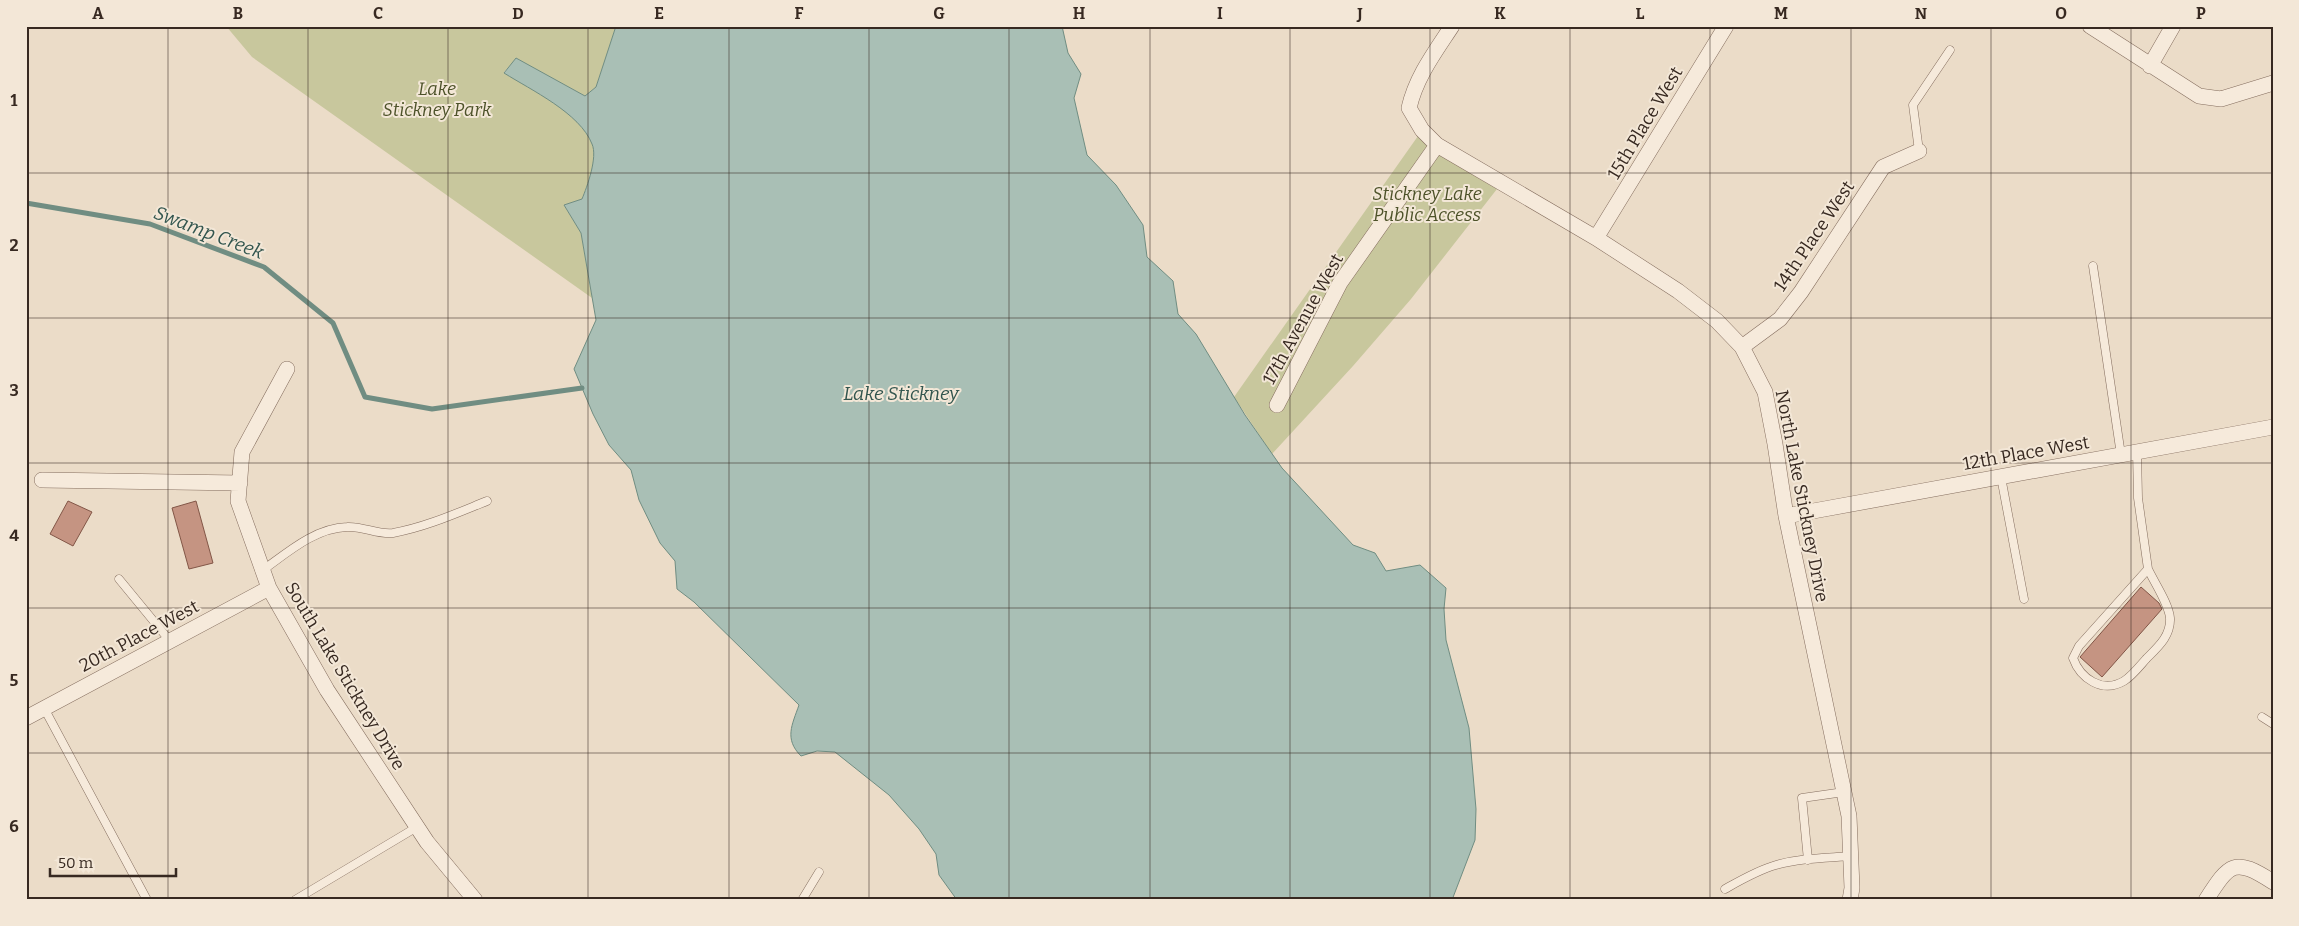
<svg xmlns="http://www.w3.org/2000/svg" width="2299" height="926" font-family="Bitter,serif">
	<rect width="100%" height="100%" fill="#ebdcc8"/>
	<path fill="#c8c79d" d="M226,26h390l-20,61 -11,9 -69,-37 -12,13c27,18 77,41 89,72 5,13 -6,43 -11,56l-18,5 17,28 11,65 -340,-241z
		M1418,136l15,15 64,38 -86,110 -58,67 -81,88 -38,-57z"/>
	<path fill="#a9bfb5" stroke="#708d82" d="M616,26h446l6,27 13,21 -7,24 13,57 29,30 27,40 4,32 26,24 5,33 18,20 49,81 37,53 71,77 22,8 11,18 34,-6 26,23 -2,21 2,31 23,88 7,81 -1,31 -23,60h-495l-18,-25 -3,-21 -17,-25 -30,-34 -54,-43 -18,-1 -16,5c-17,-17 -9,-31 -2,-51l-105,-103 -17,-13 -2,-28 -15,-18 -21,-43 -8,-30 -22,-25 -16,-31 -19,-45 22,-49 -15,-87 -17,-28 18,-6c5,-12 16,-42 10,-55 -12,-31 -61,-54 -88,-71l12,-15 69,38 11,-9z"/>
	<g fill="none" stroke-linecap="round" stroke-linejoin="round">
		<path stroke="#708d82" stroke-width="5" d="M26,203l124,21 114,43 69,56 32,74 67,12 150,-21"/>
	</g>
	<path fill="#c59482" stroke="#825647" d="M68,501l24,11 -19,34 -23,-12z
		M196,501l17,62 -24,6 -17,-61z
		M2141,587l18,16 3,6 -60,68 -22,-20z"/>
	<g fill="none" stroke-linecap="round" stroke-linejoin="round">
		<g stroke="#856e5f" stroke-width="9">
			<path id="lane" d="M1919,151l-6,-46 37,-55
				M2093,266l28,189
				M2137,452l1,46 10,71 -69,77 -6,12c7,20 29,36 51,23 8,-5 15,-14 22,-22 12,-12 25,-23 24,-41 -1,-14 -16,-36 -22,-49
				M2001,477l23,122
				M263,570c25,-18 52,-42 84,-43 16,-1 31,8 46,6 33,-6 64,-20 94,-32
				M119,579l51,62
				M44,708l103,192
				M2262,717l11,7
				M1808,860l-6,-62 42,-6
				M1725,889c16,-9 33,-19 51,-24 24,-7 50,-7 75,-9
				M295,900l122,-73
				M802,900l17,-28"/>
		</g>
		<g stroke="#856e5f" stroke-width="16">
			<path id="street" d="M1452,26c-17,26 -36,51 -43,82l13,22 15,15 159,93 82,53 39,30 25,26 23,45 10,52 11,72 63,300 3,72 -2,12
				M2090,26l109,70 22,3 52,-16
				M2150,66l23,-40
				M1596,238l130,-212
				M1742,347l38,-28 21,-27 82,-125 36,-16
				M287,369l-45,83 -4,49 31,87 58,102 100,152 48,58
				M1277,405l63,-122 97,-138
				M42,480l198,3
				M1786,516l487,-89
				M26,718l243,-130
				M2206,900c24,-37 28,-43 67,-18"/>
		</g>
		<use href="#lane" stroke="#f6eadb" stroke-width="8"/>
		<use href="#street" stroke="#f6eadb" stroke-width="15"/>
	</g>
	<path fill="none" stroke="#372921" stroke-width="1" stroke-opacity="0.55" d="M168,26v874M308,26v874M448,26v874M588,26v874M729,26v874M869,26v874M1009,26v874M1150,26v874M1290,26v874M1430,26v874M1570,26v874M1710,26v874M1851,26v874M1991,26v874M2131,26v874M26,173h2247M26,318h2247M26,463h2247M26,608h2247M26,753h2247"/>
	<g text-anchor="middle" stroke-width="4" stroke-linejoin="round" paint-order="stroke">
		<g font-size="18" font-style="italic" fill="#4d5229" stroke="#f3e7d7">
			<text x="437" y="95">Lake<tspan x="437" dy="21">Stickney Park</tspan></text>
			<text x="1427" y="200">Stickney Lake<tspan x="1427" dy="21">Public Access</tspan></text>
		</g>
		<g font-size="18" fill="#372921" stroke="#f3e7d7">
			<text transform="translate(1645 123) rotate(-59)" y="6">15th Place West</text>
			<text transform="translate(1814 236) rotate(-56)" y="6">14th Place West</text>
			<text transform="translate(1303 319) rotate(-61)" y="6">17th Avenue West</text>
			<text transform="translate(2026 453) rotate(-10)" y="6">12th Place West</text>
			<text transform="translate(1802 496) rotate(79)" y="6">North Lake Stickney Drive</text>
			<text transform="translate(139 636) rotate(-28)" y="6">20th Place West</text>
			<text transform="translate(345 676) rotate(59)" y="6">South Lake Stickney Drive</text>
		</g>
		<g font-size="19" font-style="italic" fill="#32554e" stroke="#f3e7d7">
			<text transform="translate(209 232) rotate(21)" y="7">Swamp Creek</text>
			<text x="901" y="400">Lake Stickney</text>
		</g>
	</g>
	<rect width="2299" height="926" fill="none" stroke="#f3e7d7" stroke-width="55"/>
	<path d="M50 868v8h126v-8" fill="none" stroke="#372921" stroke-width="2.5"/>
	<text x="58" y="868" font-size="15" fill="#372921" stroke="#f3e7d7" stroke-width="4" paint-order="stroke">50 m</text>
	<rect x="28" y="28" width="2244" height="870" fill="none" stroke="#372921" stroke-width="2"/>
	<g font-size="16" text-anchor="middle" font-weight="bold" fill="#372921">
		<text x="98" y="19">A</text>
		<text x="238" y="19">B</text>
		<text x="378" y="19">C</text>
		<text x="518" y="19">D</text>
		<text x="659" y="19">E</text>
		<text x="799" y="19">F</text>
		<text x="939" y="19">G</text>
		<text x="1079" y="19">H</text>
		<text x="1220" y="19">I</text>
		<text x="1360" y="19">J</text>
		<text x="1500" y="19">K</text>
		<text x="1640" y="19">L</text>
		<text x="1781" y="19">M</text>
		<text x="1921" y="19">N</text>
		<text x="2061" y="19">O</text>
		<text x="2201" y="19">P</text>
		<text x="14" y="106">1</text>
		<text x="14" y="251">2</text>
		<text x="14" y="396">3</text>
		<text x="14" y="541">4</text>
		<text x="14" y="686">5</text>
		<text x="14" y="832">6</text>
	</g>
</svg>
